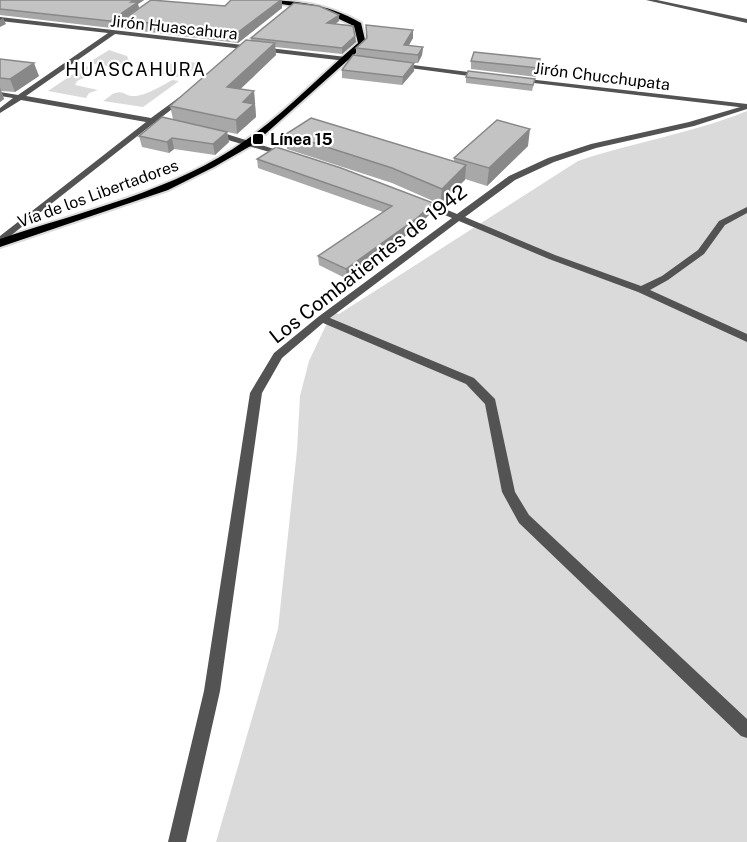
<svg xmlns="http://www.w3.org/2000/svg" width="747" height="842" font-family="'Public Sans',sans-serif">
	<rect width="100%" height="100%" fill="#fff"/>
	<path fill="#dadada" d="M109,50l18,6 4,10 -11,2 -32,-5z
		M187,62l14,1 -19,15 -36,-8 14,-5z
		M85,66l5,1 -5,5 -1,6 -7,3 -2,4 23,5 -9,3 -3,5 -38,-7z
		M172,80l7,1 -36,26 -40,-6c4,-2 8,-7 12,-8 8,-3 11,3 18,3 10,1 31,-11 39,-16z
		M747,111v731h-531l62,-213 19,-179 3,-54 9,-35 19,-40 7,-8 4,1 239,-153c56,-19 115,-28 169,-50z"/>
	<g fill="none" stroke-linecap="round" stroke-linejoin="round">
		<g stroke="#dbdbdb" stroke-width="4">
			<path id="trunk" d="M255,0c38,0 72,3 106,23l5,21 -112,100 -40,23 -46,23 -168,57v-8c82,-28 175,-48 246,-99 40,-28 75,-65 112,-97l-4,-17 -34,-16z"/>
		</g>
		<path fill="#535353" fill-rule="evenodd" d="M646,0h11l90,19v4z
			M0,17l346,40 3,2 -3,2 -231,-27 -89,62 125,22 30,-22h3v4l-25,19 18,5 -4,2 -19,-3 -154,121v-8l146,-114 -125,-22 -21,13v-5l13,-10 -13,-2v-4l18,3 90,-62 -108,-12z
			M747,105v4l-53,17 -98,22 -42,14 -39,18 -50,37 90,38 86,31 21,-10 36,-26 21,-29 28,-14v6l-22,12 -21,29 -36,26 -18,10 97,44v8l-109,-50 -89,-33 -90,-38 -129,97 144,60 21,21 20,93 14,23 218,204v19l-6,-2 -222,-213 -17,-31 -17,-88 -19,-20 -143,-61 -41,35 -20,35 -42,298 -34,151h-18l36,-151 46,-298 24,-40 44,-36 134,-99 -37,-15v-4h6l36,15 52,-38 39,-18 43,-14 98,-22z
			M211,131h6l73,23 -7,2 -72,-21z"/>
		<path fill="#535353" fill-rule="evenodd" d="M397,63l87,11 3,2 -3,2 -89,-12 -1,-1z
			M519,78l228,26v4l-230,-27 -1,-1z"/>
		<use href="#trunk" fill="#000" fill-rule="evenodd"/>
	</g>
	<path fill="#a8a8a8" d="M0,0h144l-6,4 1,4 -28,20 -111,-13v1z
		M225,6l57,2 -44,35 -113,-14 -2,-9z
		M339,15v6l-4,3 20,12 1,6 -14,12 -67,-7 1,8 -36,34 14,2 2,26 -19,17 -10,-2 2,10 -14,13 -41,-6 -5,4 -27,-6 -3,-11 34,-17 -3,-13 81,-66v-2z
		M366,25l47,13 -5,8 15,1 -1,8 -4,8h-4v8l-12,14 -60,-7v-8l14,-14v-8l10,-9z
		M0,59l39,17 -24,16 -14,-1 3,8 -4,3z
		M540,59l-4,18 -65,-8v-8z
		M466,77l69,2 -3,12 -66,-8z
		M286,134l168,27v-3l74,-12 -41,40 -22,-7 -25,25 -48,-21 -105,-34z
		M257,159l176,44 -1,9 -16,16 -69,51 -28,-14 -1,-9 65,-44 -125,-44z"/>
	<path fill="#888" d="M134,0h10l-6,4 1,4 -28,20 -1,-7z
		M281,0h1v8l-44,35 -1,-10z
		M339,15v6l-11,9 -1,-7z
		M3,18l3,6 -6,3v-7z
		M413,30v8l-9,16v-9z
		M355,36l1,6 -14,12v-6z
		M275,43l1,12 -47,45 -2,-13z
		M423,47l-1,8 -4,8v-8z
		M34,63l5,13 -24,16 -5,-13z
		M414,63v8l-12,14 1,-8z
		M0,87l4,12 -4,3z
		M254,91l2,26 -19,17 -1,-14 7,-18z
		M530,129l-2,17 -41,40 2,-18z
		M227,132l2,10 -14,13 -2,-11z
		M172,138l2,11 -5,4 -2,-11z
		M466,165l-1,15 -25,24 2,-15z
		M433,203l-1,9 -16,16 -69,51 -1,-10z"/>
	<path fill="#c3c3c3" stroke="#888" stroke-width="1.5" d="M0,0h134l-3,2h7l-28,19 -110,-12z
		M151,0l74,6 6,-6h50l-44,33 -114,-13z
		M294,3l25,3 20,9 -12,8 26,3 2,10 -13,12 -91,-10z
		M366,25l47,5 -9,15 19,2 -5,8 -62,-7 11,-10z
		M246,40l29,3 -48,44 27,4 -11,11 11,2 -18,16 -66,-14z
		M474,52l66,7 -2,9 -67,-7z
		M353,55l61,8 -11,14 -61,-7z
		M0,59l34,4 -24,16 -10,-1z
		M468,71l67,8 -2,6 -67,-8z
		M162,117l65,15 -14,12 -41,-6 -5,4 -28,-6z
		M311,118l155,47 -24,24 -50,-21 -106,-34z
		M497,120l33,9 -41,39 -35,-10z
		M276,147l65,21 92,35 -16,15 -71,51 -28,-13 74,-50 -135,-47z"/>
	<rect fill="#000" stroke="#fff" stroke-width="2" x="252" y="133" width="12" height="12" rx="3"/>
	<g text-anchor="middle" stroke-width="4.5" stroke-linejoin="round" paint-order="stroke">
		<g font-size="16" fill="#000" stroke="#fff">
			<text transform="translate(174 27) rotate(6)" y="6">Jirón Huascahura</text>
			<text transform="translate(602 76) rotate(7)" y="6">Jirón Chucchupata</text>
			<text transform="translate(98 193) rotate(-20)" y="6">Vía de los Libertadores</text>
		</g>
		<g font-size="16" font-weight="bold" fill="#000" stroke="#fff" text-anchor="start">
			<text x="270" y="145">Línea 15</text>
		</g>
		<g font-size="18" letter-spacing="1.5" fill="#000" stroke="#fff">
			<text x="136" y="76">HUASCAHURA</text>
		</g>
		<g font-size="20" fill="#000" stroke="#fff">
			<text transform="translate(368 264) rotate(-38)" y="7">Los Combatientes de 1942</text>
		</g>
	</g>
</svg>
